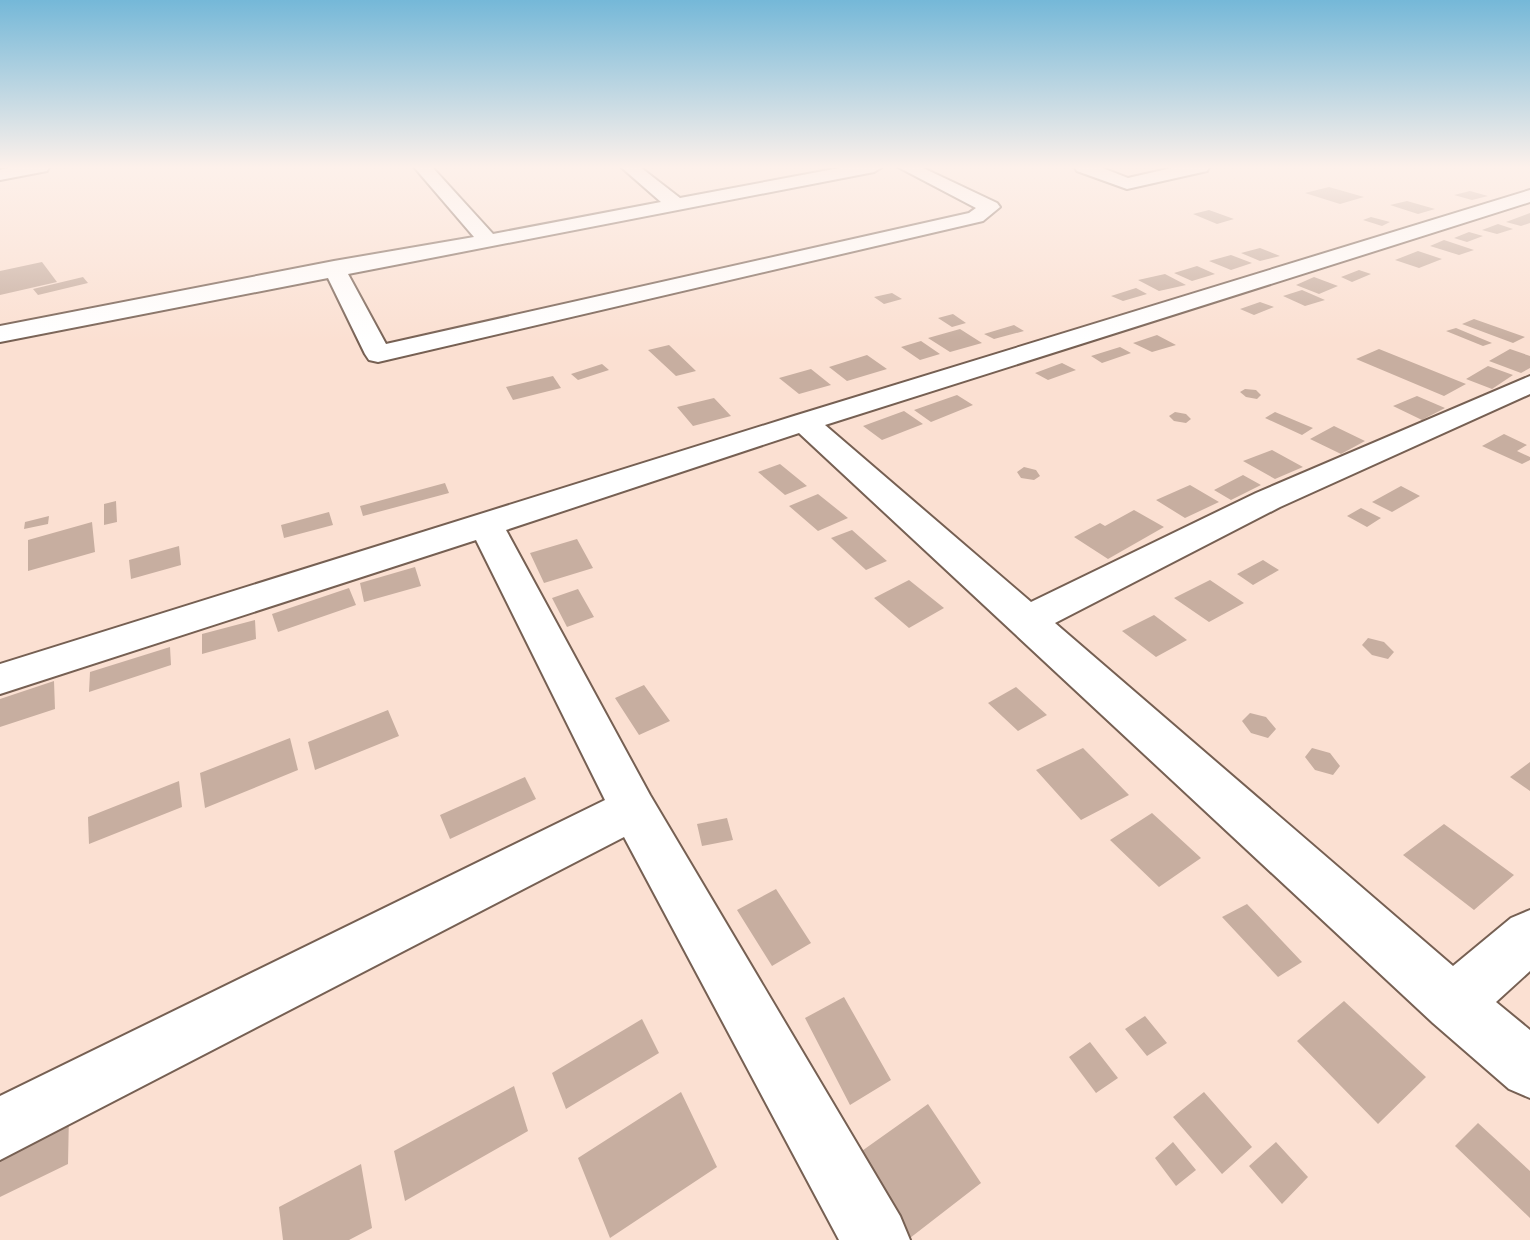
<svg xmlns="http://www.w3.org/2000/svg" width="1530" height="1240" font-family="Manrope,sans-serif">
	<rect width="100%" height="100%" fill="#fbe0d2"/>
	<path fill="#c7aea0" d="M1329,187l35,10 -24,7 -35,-11z
		M1470,191l18,5 -16,4 -18,-5z
		M1407,201l28,8 -17,5 -28,-9z
		M1209,210l25,9 -17,5 -24,-10z
		M1530,213v10l-9,3 -15,-4z
		M1371,217l19,5 -8,4 -19,-6z
		M1498,224l15,5 -16,5 -15,-4z
		M1469,232l14,4 -16,6 -13,-4z
		M1444,240l30,10 -15,5 -29,-9z
		M1260,248l20,8 -20,5 -19,-8z
		M1418,251l24,8 -23,9 -24,-8z
		M1231,255l21,8 -21,7 -22,-9z
		M42,262l15,20 -57,13v-24z
		M1197,266l18,8 -23,7 -18,-8z
		M1359,270l12,4 -19,8 -11,-5z
		M1165,274l21,11 -27,6 -21,-11z
		M83,277l5,6 -50,12 -5,-6z
		M1314,277l24,9 -19,8 -23,-9z
		M1136,288l11,6 -24,7 -12,-5z
		M1302,290l23,10 -20,6 -22,-10z
		M892,293l10,6 -18,5 -10,-7z
		M1260,302l14,5 -20,8 -14,-6z
		M953,314l13,9 -14,4 -14,-9z
		M1474,319l51,18 -12,6 -51,-19z
		M1014,325l10,6 -30,8 -10,-5z
		M1456,328l36,15 -9,3 -37,-15z
		M960,329l22,14 -32,9 -22,-14z
		M1157,335l19,10 -24,7 -19,-9z
		M921,341l19,13 -20,6 -19,-13z
		M669,345l27,26 -20,5 -28,-26z
		M1120,347l11,6 -29,10 -11,-7z
		M1379,349l87,35 -22,12 -88,-37z
		M1510,349l20,7v12l-9,5 -32,-12z
		M867,355l20,14 -40,12 -18,-14z
		M1062,363l14,7 -28,10 -13,-7z
		M602,364l7,6 -31,10 -7,-6z
		M1488,366l25,9 -21,14 -26,-10z
		M811,369l20,16 -32,9 -20,-16z
		M553,376l8,12 -48,12 -7,-13z
		M1245,389l11,1 5,5 -4,4 -11,-2 -6,-5z
		M957,395l16,10 -42,17 -17,-12z
		M1417,396l28,12 -23,12 -29,-14z
		M714,398l17,18 -38,10 -16,-19z
		M904,411l19,13 -41,16 -19,-14z
		M1175,412l11,2 5,5 -5,4 -12,-2 -5,-5z
		M1275,412l38,16 -11,7 -37,-17z
		M1334,426l31,15 -24,13 -31,-15z
		M1504,434l23,11 -10,6 13,6v3l-8,4 -40,-18z
		M1272,450l31,17 -28,12 -32,-18z
		M780,464l27,22 -22,9 -27,-23z
		M1024,467l12,3 4,6 -6,4 -13,-2 -4,-6z
		M1243,475l18,10 -30,15 -17,-10z
		M445,483l4,10 -86,23 -3,-10z
		M1190,485l29,17 -34,16 -29,-18z
		M1401,486l19,10 -28,16 -20,-10z
		M818,494l30,24 -30,13 -29,-25z
		M116,501l1,21 -13,3v-21z
		M1361,508l20,10 -14,9 -20,-11z
		M1134,510l30,17 -56,32 -34,-22 26,-14 5,3z
		M329,512l4,13 -49,13 -3,-13z
		M49,516l-1,8 -24,5 1,-7z
		M92,522l3,30 -67,19v-31z
		M852,530l35,31 -21,9 -35,-32z
		M577,539l16,29 -49,15 -14,-30z
		M179,546l2,19 -50,14 -2,-19z
		M1263,560l16,10 -26,15 -16,-11z
		M415,567l6,19 -57,16 -4,-19z
		M909,580l35,28 -35,20 -35,-30z
		M1210,580l34,23 -35,19 -35,-24z
		M349,588l7,17 -78,27 -6,-18z
		M578,589l16,28 -27,10 -15,-29z
		M1154,615l33,25 -31,17 -34,-26z
		M255,620l1,19 -54,15v-20z
		M1368,638l16,4 10,10 -6,7 -16,-4 -10,-10z
		M170,647l1,18 -82,27 1,-20z
		M54,681l1,28 -55,18v-28z
		M644,685l26,36 -31,14 -24,-37z
		M1016,687l31,28 -29,16 -30,-28z
		M388,710l11,26 -84,34 -7,-28z
		M1250,713l16,4 10,12 -8,9 -17,-5 -9,-12z
		M290,738l8,32 -93,38 -5,-35z
		M1083,748l46,47 -48,25 -45,-50z
		M1312,748l18,5 10,13 -7,9 -18,-5 -10,-13z
		M1530,762v29l-20,-14z
		M525,777l11,22 -86,40 -10,-24z
		M179,781l3,26 -93,37 -1,-27z
		M1152,813l49,45 -42,29 -49,-47z
		M727,818l6,22 -31,6 -5,-22z
		M1444,824l70,51 -40,35 -71,-55z
		M776,889l35,54 -39,23 -35,-56z
		M1247,904l55,58 -24,15 -56,-60z
		M844,997l47,83 -41,25 -45,-87z
		M1344,1001l82,76 -48,47 -81,-83z
		M1145,1016l22,27 -20,13 -22,-27z
		M642,1019l17,34 -93,56 -14,-36z
		M1090,1042l28,36 -22,15 -27,-36z
		M514,1086l14,45 -123,70 -11,-50z
		M681,1092l36,75 -107,71 -32,-80z
		M1204,1092l48,55 -30,27 -49,-57z
		M928,1104l53,79 -71,55 -51,-85z
		M69,1114l-1,50 -68,33v-51z
		M1478,1123l52,48v47l-75,-72z
		M1173,1142l23,28 -20,16 -21,-28z
		M1276,1142l32,35 -26,27 -33,-38z
		M361,1164l11,64 -23,12h-66l-4,-33z"/>
	<g fill="none" stroke-linecap="round" stroke-linejoin="round">
		<g stroke="#766053" stroke-width="4">
			<path id="minor" d="M12,167h37l-2,4 -47,9v-10z
				M414,167h18l61,67 168,-32 -40,-35h19l40,31 165,-31h37l-8,5 -526,102 38,70 583,-131 7,-5 -78,-41h23l76,36 3,4 -17,14 -605,141 -9,-2 -4,-6 -37,-76 -328,64v-16l334,-65 140,-24z
				M1075,167h25l28,11 48,-11h33l-2,4 -80,18 -50,-18z
				M1530,190v12l-705,223 206,177 225,-109 274,-117v18l-250,113 -225,116 398,343 58,-48 19,-8v61l-34,31 34,28v68l-21,-9 -76,-66 -634,-590 -293,97 144,265 250,421 10,24h-71l-215,-403 -624,323v-64l605,-296 -129,-260 -476,154v-30l794,-248z"/>
		</g>
		<use href="#minor" fill="#fff" fill-rule="evenodd"/>
	</g>
	<linearGradient id="sky" x2="0" y2="1"><stop stop-color="#75b8d8"/><stop offset="0.49" stop-color="#fdf1eb"/><stop offset="1" stop-color="#fdf1eb" stop-opacity="0"/></linearGradient>
	<rect width="1530" height="341" fill="url(#sky)"/>
</svg>
